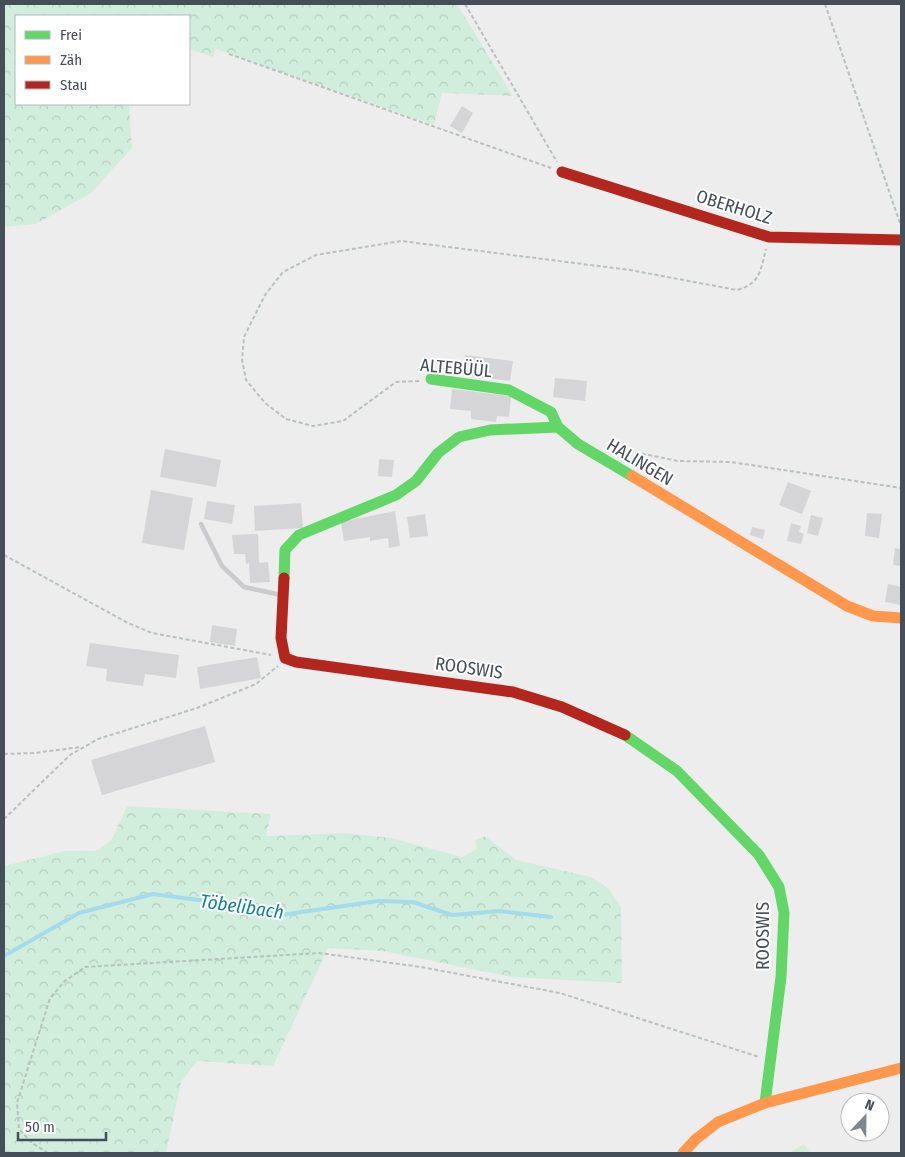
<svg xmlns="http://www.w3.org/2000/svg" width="905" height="1157" font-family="'Fira Sans Condensed',sans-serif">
	<defs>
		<pattern id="forest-crowns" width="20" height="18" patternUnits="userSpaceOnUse" patternTransform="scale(1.25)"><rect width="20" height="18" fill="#d1eedc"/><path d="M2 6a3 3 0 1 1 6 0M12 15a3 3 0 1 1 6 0" fill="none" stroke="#b5cebf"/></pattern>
	</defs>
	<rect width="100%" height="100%" fill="#eeeded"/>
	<path fill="url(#forest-crowns)" d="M4,4h453l56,92 -71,-3 -8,32 -218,-76 -3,8 -24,-8v-33h-173v88h113l3,44 -41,45 -55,31 -32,3z
		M127,806l144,8 -5,22 80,-3 45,5 71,19 15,-8 -2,-8 10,-5 31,24 75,17 18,12 12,18 1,76 -111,-6 -128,-26 -55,-3 -55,118 -76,-5 -16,21 -15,71h-162v-287l61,-15h32l15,-12z"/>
	<path fill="#d1eedc" d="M804,1144l6,9h-21z"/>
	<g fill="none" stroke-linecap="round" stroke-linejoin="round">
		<path stroke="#a5dbec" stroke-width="4" d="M4,956l75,-43 74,-19 84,11 44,10 97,-14 35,1 39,13 48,-4 51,6"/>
	</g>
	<path fill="#d5d5d7" d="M462,106l11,7 -11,20 -12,-7z
		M465,355l48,6 -3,20 -48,-6z
		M555,378l32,3 -2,20 -32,-4z
		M452,389l59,7 -2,21 -12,-1 -1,6 -25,-3v-8l-21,-2z
		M165,449l56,11 -5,27 -56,-10z
		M379,459l15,1 -2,17 -14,-1z
		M788,482l23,9 -9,23 -23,-9z
		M151,490l42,8 -9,52 -42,-7z
		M207,501l28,4 -3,19 -28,-5z
		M301,503l2,25 -48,3 -1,-25z
		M395,511l5,35 -11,2 -1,-10 -18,3v-4l-26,4 -3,-19z
		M867,513l15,1 -3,24 -14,-2z
		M425,514l3,22 -18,2 -3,-21z
		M811,515l12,3 -5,18 -11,-3z
		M791,523l10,3 -2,6 5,2 -3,10 -14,-3z
		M752,527l13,3 -2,9 -13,-4z
		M258,534l1,29 9,-1 2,20 -20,1 -1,-20 -3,1 -1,-10h-11l-2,-19z
		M895,548l6,1v17l-8,-1z
		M888,584l13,3v18l-16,-3z
		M212,625l25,4 -2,17 -25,-4z
		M90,643l89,12 -3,23 -31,-4 -2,12 -37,-5 1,-12 -21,-3z
		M257,657l4,21 -61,11 -3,-22z
		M205,726l10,36 -113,33 -11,-35z"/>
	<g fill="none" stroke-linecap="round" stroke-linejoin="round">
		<path stroke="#b6c2be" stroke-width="2" stroke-dasharray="4 2.5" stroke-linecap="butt" d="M465,4l92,158
			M825,4l76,222
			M229,54l322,114
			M419,381l-23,1 -53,39 -30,5 -27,-7 -21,-16 -19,-23 -4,-20 2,-23 21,-42 18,-23 33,-17 85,-14 229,29 107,20c24,-7 23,-19 29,-41
			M610,447l68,14 53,1 170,26
			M4,555l124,68 24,10 119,22
			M4,754l30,-1 47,-6
			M4,819l66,-64 28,-16 99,-31 59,-24 22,-18
			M48,1153l-16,-10 -13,-14 -2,-26 33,-105 15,-17 20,-14 234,-14 102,14 139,26 199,64"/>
		<path stroke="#c9cbce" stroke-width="4.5" d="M201,524l21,42 22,21 37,8"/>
		<path stroke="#63d668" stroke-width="11" d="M431,379l78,11 42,22 7,15 20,17 54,32
			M284,578l1,-28 14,-15 97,-40 20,-14 22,-28 21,-16 31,-7 68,-3
			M625,735l52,36 82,84 20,32 5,26 -3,64 -16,126"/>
		<path stroke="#ff974d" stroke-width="11" d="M632,476l215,130 26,10 28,2
			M683,1153l13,-14 22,-17 47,-19 136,-35"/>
		<path stroke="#b3261e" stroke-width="11" d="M562,172l207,65 132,3
			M284,578l-3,60 4,20 11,4 217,30 49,15 63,28"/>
	</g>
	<g text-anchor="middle" stroke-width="4" stroke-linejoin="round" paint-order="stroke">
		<g font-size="18" fill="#444f59" stroke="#fff">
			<text transform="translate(734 207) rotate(17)" y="6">OBERHOLZ</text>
			<text transform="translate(456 368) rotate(5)" y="6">ALTEBÜÜL</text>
			<text transform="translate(640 462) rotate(31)" y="6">HALINGEN</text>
			<text transform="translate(469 668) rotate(8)" y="6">ROOSWIS</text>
			<text transform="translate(763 936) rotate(-90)" y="6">ROOSWIS</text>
		</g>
		<g font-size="19" font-style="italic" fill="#0d80a4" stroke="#fff">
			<text transform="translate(242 906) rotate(8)" y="7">Töbelibach</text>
		</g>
	</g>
	<rect width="905" height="1157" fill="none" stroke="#444f59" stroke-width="10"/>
	<rect x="15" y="15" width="175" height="90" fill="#ffffff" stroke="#b4b9bd"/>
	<rect x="25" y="31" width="25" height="8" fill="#63d668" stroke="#b4b9bd"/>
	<text x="60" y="40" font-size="15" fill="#444f59">Frei</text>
	<rect x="25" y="56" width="25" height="8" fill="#ff974d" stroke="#b4b9bd"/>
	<text x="60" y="65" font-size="15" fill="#444f59">Zäh</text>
	<rect x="25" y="81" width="25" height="8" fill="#b3261e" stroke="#b4b9bd"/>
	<text x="60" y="90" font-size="15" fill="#444f59">Stau</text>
	<g transform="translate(865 1117) rotate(22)"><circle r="24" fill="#ffffff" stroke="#b4b9bd"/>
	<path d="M0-4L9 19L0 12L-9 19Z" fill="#80868d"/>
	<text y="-8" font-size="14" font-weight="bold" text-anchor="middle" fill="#444f59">N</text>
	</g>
	<path d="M18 1132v8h88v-8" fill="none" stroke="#444f59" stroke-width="2.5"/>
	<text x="25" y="1132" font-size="15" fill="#444f59" stroke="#ffffff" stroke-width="4" paint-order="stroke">50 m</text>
</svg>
